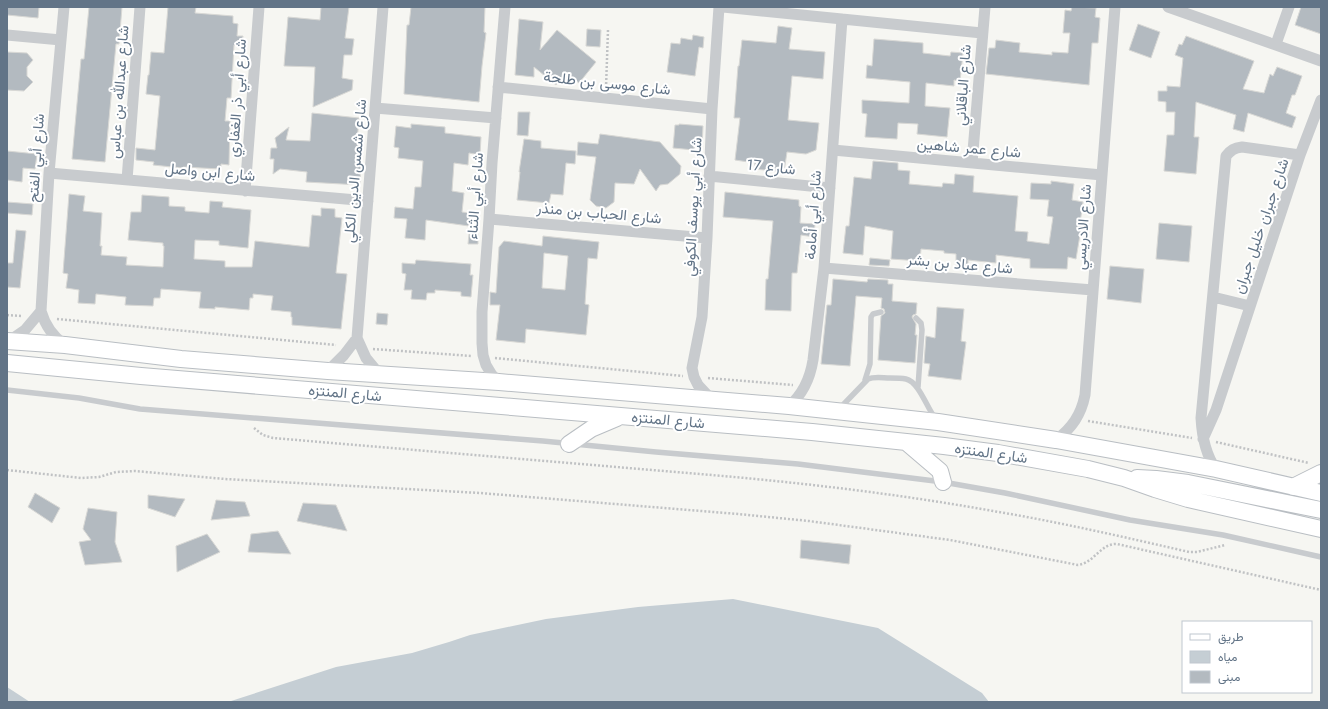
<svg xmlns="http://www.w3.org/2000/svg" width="1328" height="709" font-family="Jost,Vazirmatn,sans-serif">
	<rect width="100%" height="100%" fill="#f6f6f2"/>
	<path fill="#c5ced4" d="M733,599l145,29 104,65 7,9h-761l108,-35 76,-14 37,-11 21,-7 76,-16 92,-12z
		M7,687l23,15h-23z"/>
	<path fill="#b3bac0" stroke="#d8d8d5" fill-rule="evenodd" d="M7,7h32l-1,11 -31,-3z
		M89,7h33l-3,37h-3l-11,118 -33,-3 9,-100h3z
		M168,7h28l-1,6 38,3v7l5,1 -1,12h6l-1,10 -8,-1 -3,53h-4l-2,23h5l-1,44 -8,-1v5l-38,-2 -1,1 -29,-3 1,-3 -18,-2v-12l19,2 5,-54 -14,-2 2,-19h1l2,-23 13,1z
		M321,7h28l-4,31 9,1 -2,16h-8l-2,23 11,2 -1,10 -39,17 2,-40 -31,-1 4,-49 32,3z
		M411,7h74l-1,25 2,1 -4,33 -3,36 -75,-8 3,-69h2z
		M1072,7l24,1 -1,9 5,1 -2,25h-6l-3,42 -103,-11 3,-26h6l1,-8 24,3 -1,9 33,3v-3l16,1 2,-20h-7l2,-23 6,1z
		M1301,7h20v27l-26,-9z
		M519,19l24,3 -3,28 17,-20 39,32 -17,21 -13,-10 -10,12 -22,-18v10l-19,-2z
		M1138,24l22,8 -9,26 -22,-8z
		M778,26l14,2 -3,21 36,3 -2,27 -31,-3 -4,44 31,3 -3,27 -10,4 -19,-2 -3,20 -30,-3 1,-6 -20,-3 5,-42h-6l4,-52h1l3,-26 34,3z
		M587,29l14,1 -1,17 -14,-1z
		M693,35l11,2 -1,11 -4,-1 -4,29 -28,-4 4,-29 9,1 1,-6 11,2z
		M1186,36l68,25 -11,28 21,4 6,-19 3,2 4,-9 25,9 -7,19h-3l-6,18 10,4 -4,11 -44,-15 -4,19 -11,-3 3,-14 -40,-13 -2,35h5l-3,37 -32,-3 3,-36h7l1,-23h-9v-10l-8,-1v-10h9v-5l13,1 3,-29 -8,-3 4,-11 3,1z
		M874,39l49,4v10l27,3 1,-4 12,1 -3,28 -6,-1v6l-28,-3 -1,23 25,2 -3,29 -30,-3 1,-10 -20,-1 -1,16 -32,-2 2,-23 -5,-1v-13l47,3 1,-21 -44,-4 1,-13 5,1z
		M7,52l20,1 6,7 -6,7v9l6,6 -9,9 -17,-1z
		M518,112h12l-2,24 -11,-1z
		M312,113l47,5 -2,25h5l-2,42 -54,-3 1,-10 -27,-3 -7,5 1,-15h-4l1,-11h6l-2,-10 14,-11 -3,13 24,1z
		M411,124l34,3v6l36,4 -1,18 -11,-2 -1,12 -14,-2 -2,28 12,2 -2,19 8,1 -1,13 -43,-6 -1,20 -20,-2 2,-19 -13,-1 1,-11 18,2 2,-22h6l2,-26 -25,-3 1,-10 -5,-1 2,-21 15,2z
		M679,124l24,2 -1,22 -8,-1v3l-21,-2 2,-23h4z
		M600,134l60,8 21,24 -1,8 -12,10 -8,1 -4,6 -16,-22 -6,15 -19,-1 -1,19 -8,6 -10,-2 -6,-6 6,-43 -19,-2 1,-13 20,2z
		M524,139l17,2v7l35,3 -1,13 -9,-1 -3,32 -12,-1 -2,9 -32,-3 3,-28h-1z
		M7,151l30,3 -2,15 -12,-1 -1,14 -15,-2z
		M873,161l25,2v7l12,1 -1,13 33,3 1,-4 11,1 1,-10 19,2 -1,16 45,4 -3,35 13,1 -1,9 22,3 4,-27 -6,-1 2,-16 -19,-1 1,-16 20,1v-3l23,3 -2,16 11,2 -3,21h2l-6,36 -8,-2 -1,12 -37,-1v-9l-34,-4v8l-28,-3v9l-12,-1v-14l-12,-1v-2l-23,-2 -1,12 -29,-2 2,-28 -28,-5 -2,29 -20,-2 3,-27h3l5,-49 17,2z
		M725,192l74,8v6l2,1 -1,16 15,1 -1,13 -13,-2 -4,38h-5l-1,38 -26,-1 1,-31h2l5,-58 -50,-4z
		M69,194l16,2 -2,15 19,2 -2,33h2l-1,9 26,2 -1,8 37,2 1,-21h-1v-3l-35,-3 3,-28h10l1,-17 27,2v9l16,1v4l24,2 1,-12 13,1 -1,5 29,3 -3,38 -29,-3v-4l-24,-1 -1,19 31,2v6h27l3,-26 54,6 3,-32 9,1v-8l14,1v8l7,1 -6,55 11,1 -6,55 -49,-4v-8h-1v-5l-20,-2 2,-14 -20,-2v4h-3l-1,12 -34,-3v2l-16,-1 2,-16 -40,-3 -1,9h-6l-1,8 -28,-1 1,-8 -30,-3 -1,10 -17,-1 1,-13 -13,-2 2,-14 -5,-1z
		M7,202l26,2 -1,11 -25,-2z
		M1159,223l33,3 -3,36 -33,-3z
		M16,230l10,1 -6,57 -13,-1v-24h6z
		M469,234h9v10h-10z
		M543,236l56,6 -2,17 -9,-1 -3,46 4,1 -3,30 -60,-6 -1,14 -29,-3 4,-35h-10v-13l6,1 3,-46 5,-6 38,5zM544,253l24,3 -3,34 -23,-2z
		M870,258l20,2 -1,6 -20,-1z
		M416,260l55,4 -1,11h3l-2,22 -10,-1v-4l-26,-2v3h-8l-1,7 -15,-1 1,-9h-8l2,-16 -4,-1v-10l13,1z
		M1110,266l34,3 -3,34 -34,-4z
		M833,279l34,3 1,-3 20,1v4h5l-1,17 25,2 -1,11 -3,1 -1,2 4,7 -1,11h2l-2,28 -37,-3 3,-44 4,-3 -1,-4 -3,-1 1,-10 -26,-2 -6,70 -29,-2 6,-59h4z
		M937,307l27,2 -3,32 5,1 -5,38 -33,-4 2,-12 -6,-1 2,-27 9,2z
		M377,313l11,1 -1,11 -11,-1z
		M35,493l25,15 -8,15 -24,-16z
		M148,495l37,4 -10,18 -27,-9z
		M216,500l29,2 5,14 -39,4z
		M303,503l33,2 11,26 -50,-10z
		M88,508l29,4 -2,30 7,20 -37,3 -6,-23 12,-2 -8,-11z
		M278,531l13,23 -43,-2 3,-18z
		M207,534l13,18 -43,20 -1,-26z
		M801,540l50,5 -2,19 -49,-6z"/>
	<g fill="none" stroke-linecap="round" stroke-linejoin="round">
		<g stroke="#b9bec3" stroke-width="18">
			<path id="secondary" d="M7,341l58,4 116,14 147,12 171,11 290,24 149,16 118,18 160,29 105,24
				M7,363l134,13 671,56 132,14 54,7 90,16 36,9 31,11 33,10 133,30
				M906,442l34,29 3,11
				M569,444l22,-15 26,-11
				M1137,478l19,1 32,4 133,27
				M1293,487l28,-14"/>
		</g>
		<path stroke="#c0c2c4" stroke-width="2.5" stroke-dasharray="2 2" stroke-linecap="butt" d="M606,88l2,-58
			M7,315l15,1
			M57,319l279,26
			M373,349l99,7
			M495,358l188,18
			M708,378l85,7
			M1088,421l104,17
			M254,428l9,7 10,3 450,38c90,8 181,19 270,35 66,11 131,26 196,41h8l28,-7
			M1216,442l93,21
			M7,470l74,8 18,-1 17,-5 19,-1 90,8 255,14 258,21 71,7 141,19 128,25c16,-2 23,-22 39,-21l204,46"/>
		<path stroke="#c8cbce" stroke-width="5.5" d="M916,318l5,5 1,7 -4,57
			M865,380l5,-16 1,-47 2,-3 8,-2
			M7,390l72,8 61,11 403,32 113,11 142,12 145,18 62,11 125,27 93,15 98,22
			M840,408l28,-29c7,-3 15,-1 22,-1 5,0 11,0 16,1 13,3 21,29 29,39"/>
		<path stroke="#c8cbce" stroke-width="11" d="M64,7l-15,166 -8,138c4,14 11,25 24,34
			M723,7l259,26
			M1168,7l153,54
			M7,35l54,5
			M1276,44l13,-37
			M498,87l214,22
			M375,108l121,10
			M833,150l269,25
			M972,163l13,-156
			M49,173l319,28
			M709,176l121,12
			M127,180l13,-173
			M245,191l14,-184
			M489,219l218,19
			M824,268l269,22
			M1213,297l37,9
			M9,341l16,-11 16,-19
			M328,371l16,-16 13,-17
			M380,375l-14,-17 -9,-20 26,-331
			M499,382l-7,-7 -6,-10 -3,-10 -1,-12v-31l7,-93 3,-56 13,-156
			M712,400l-14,-15 -4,-8 -2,-9 10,-51 5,-79 5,-129 7,-102
			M789,406c14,-12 21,-27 24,-46l11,-92 18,-249
			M1203,439l13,-29 84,-255 21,-55
			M1056,440c16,-12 25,-25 29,-45l30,-388
			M1216,469c-11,-15 -14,-33 -15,-51l25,-262c5,-6 8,-8 16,-9l58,8"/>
		<use href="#secondary" stroke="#fff" stroke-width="16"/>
	</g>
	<g text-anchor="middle" stroke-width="4" stroke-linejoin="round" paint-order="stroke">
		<g font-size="15" fill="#627487" stroke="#fff">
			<text transform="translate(607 83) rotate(6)" y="5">شارع موسى بن طلحة</text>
			<text transform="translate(963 85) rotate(-86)" y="5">شارع الباقلاني</text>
			<text transform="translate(119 92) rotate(-86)" y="5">شارع عبدالله بن عباس</text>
			<text transform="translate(237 98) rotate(-86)" y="5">شارع أبي ذر الغفاري</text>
			<text transform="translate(969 148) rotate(5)" y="5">شارع عمر شاهين</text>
			<text transform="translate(36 158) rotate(-86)" y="5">شارع أبي الفتح</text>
			<text transform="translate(771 167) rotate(6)" y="5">شارع 17</text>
			<text transform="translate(355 171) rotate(-85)" y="5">شارع شمس الدين الكلي</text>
			<text transform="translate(210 172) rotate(5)" y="5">شارع ابن واصل</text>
			<text transform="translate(475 196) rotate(-86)" y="5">شارع أبي الثناء</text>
			<text transform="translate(693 207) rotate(-87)" y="5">شارع أبي يوسف الكوفي</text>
			<text transform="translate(599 213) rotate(5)" y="5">شارع الحباب بن منذر</text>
			<text transform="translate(813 215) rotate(-86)" y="5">شارع أبي أمامة</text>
			<text transform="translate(1261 226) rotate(-71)" y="5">شارع جبران خليل جبران</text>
			<text transform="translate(1083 227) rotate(-86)" y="5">شارع الادريسي</text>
			<text transform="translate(960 264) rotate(5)" y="5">شارع عباد بن بشر</text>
			<text transform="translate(345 393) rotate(5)" y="5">شارع المنتزه</text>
			<text transform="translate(668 420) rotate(5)" y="5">شارع المنتزه</text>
			<text transform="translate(991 453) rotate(8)" y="5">شارع المنتزه</text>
		</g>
	</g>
	<rect width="1328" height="709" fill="none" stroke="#627487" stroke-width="16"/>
	<rect x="1182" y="621" width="130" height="72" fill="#ffffff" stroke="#c0c7cf"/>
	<rect x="1190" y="634" width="20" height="6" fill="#ffffff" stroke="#c0c7cf"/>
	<text x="1218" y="641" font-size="12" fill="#627487">طريق</text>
	<rect x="1190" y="651" width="20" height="12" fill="#c5ced4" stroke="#c0c7cf"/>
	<text x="1218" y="661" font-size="12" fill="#627487">مياه</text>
	<rect x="1190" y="671" width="20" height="12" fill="#b3bac0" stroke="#c0c7cf"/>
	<text x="1218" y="681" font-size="12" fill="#627487">مبنى</text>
</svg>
